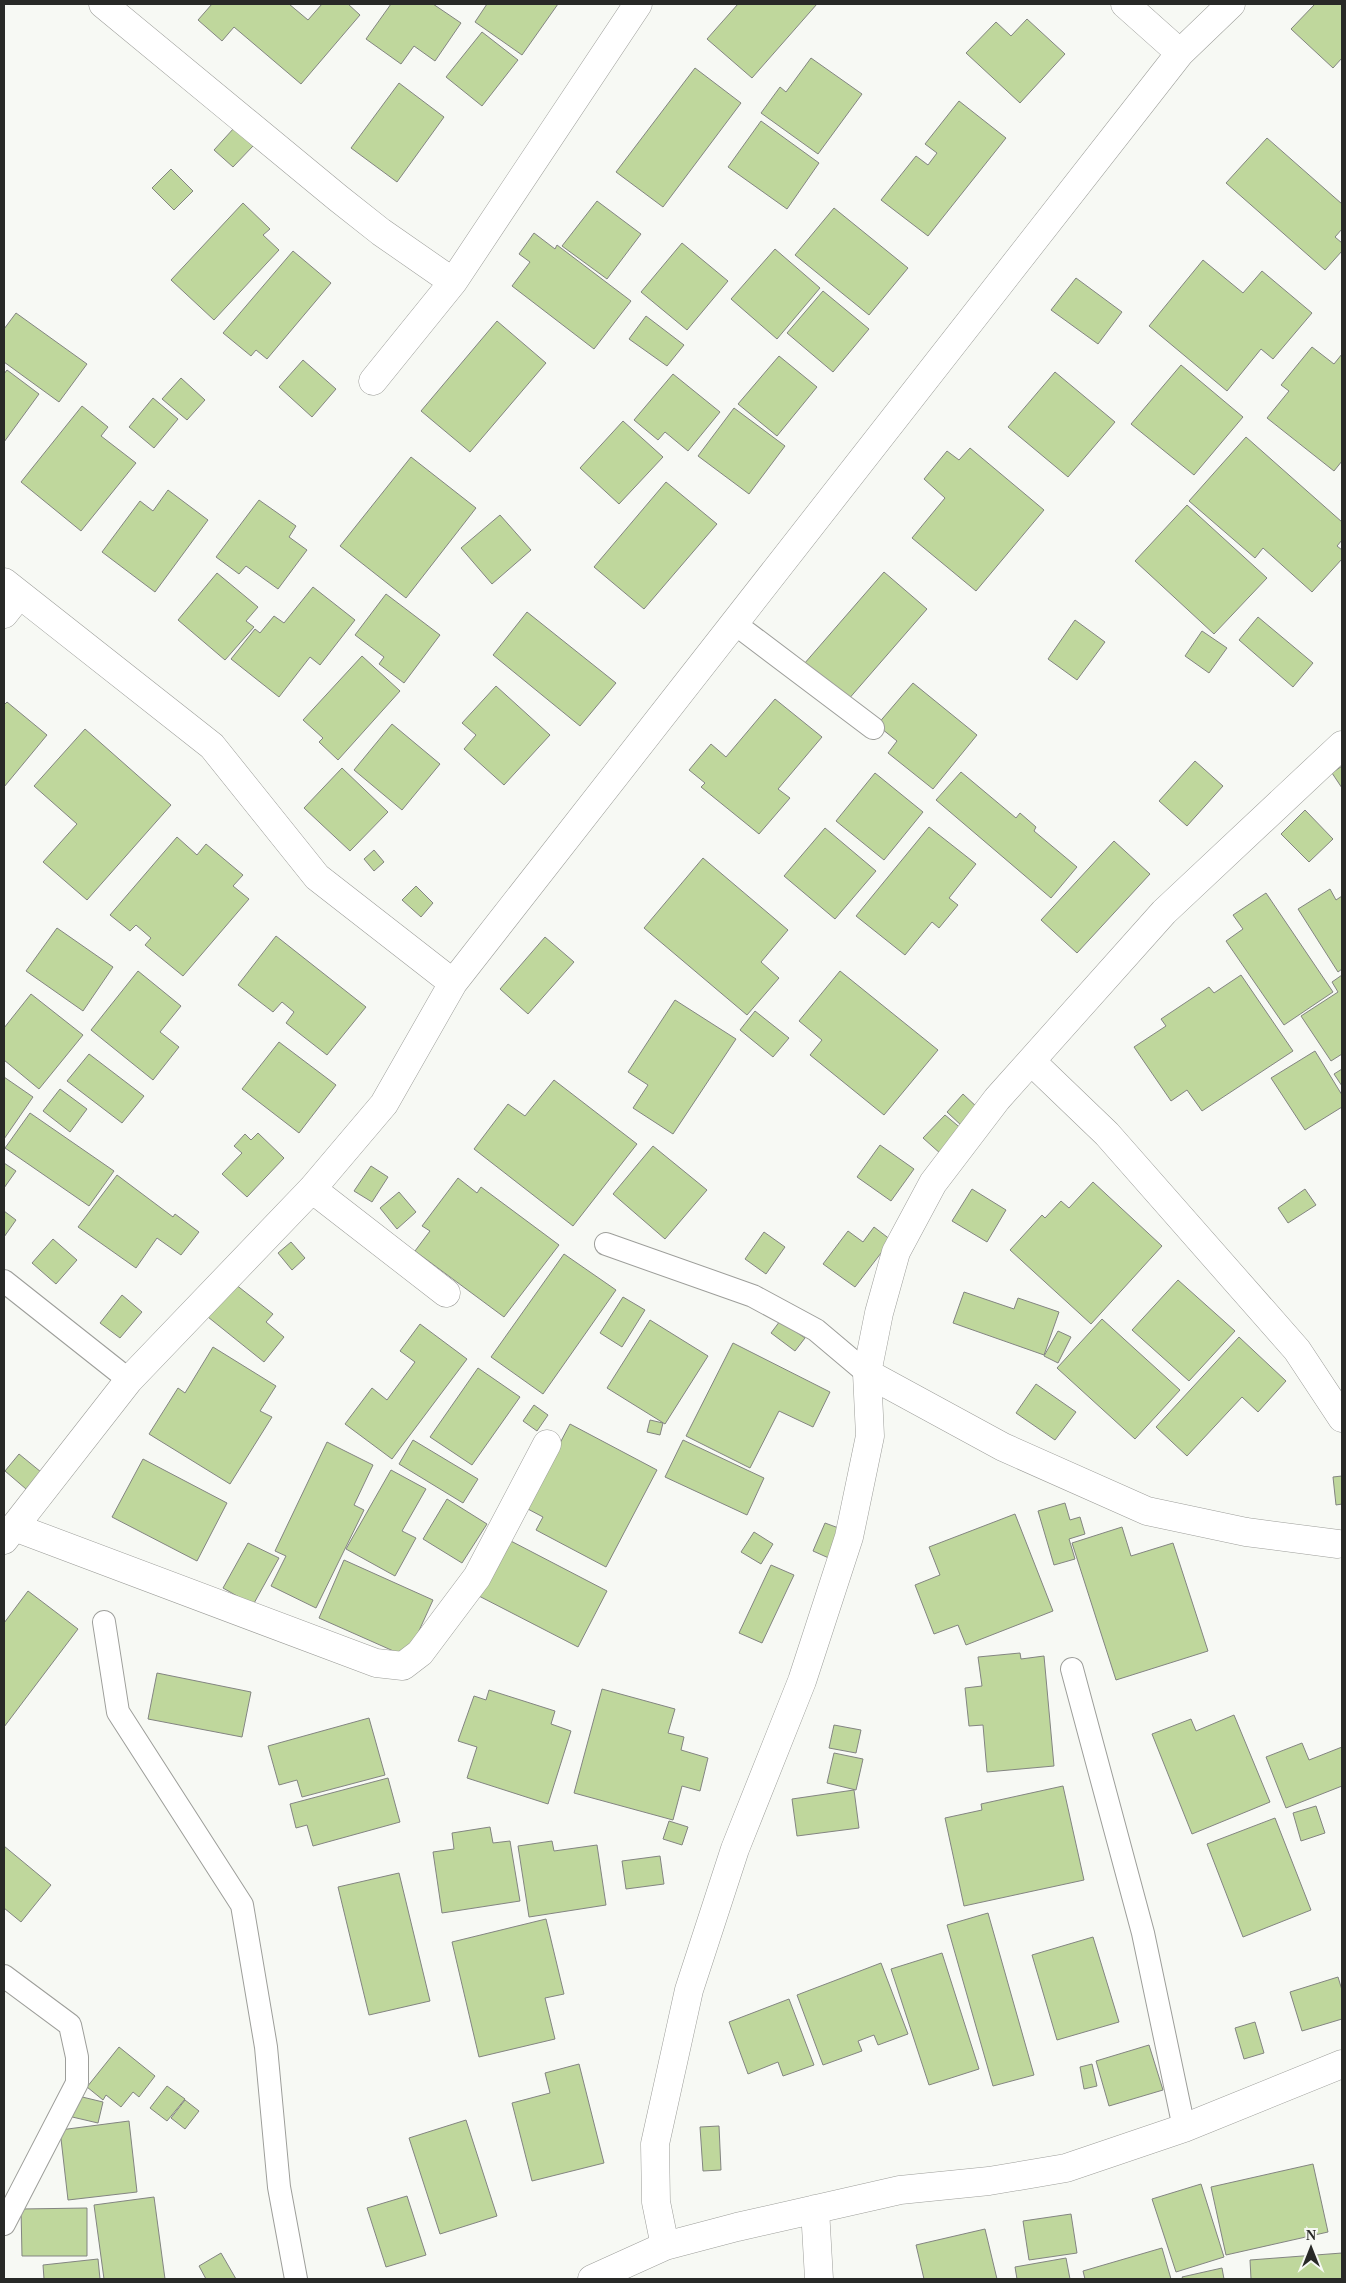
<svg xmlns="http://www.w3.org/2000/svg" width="1346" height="2283" font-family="Georgia,serif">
	<rect width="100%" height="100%" fill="#f7f9f4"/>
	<path fill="#bfd79c" stroke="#838581" d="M212,4h77l19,16 14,-16h26l12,11 -59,69 -67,-57 -12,14 -24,-21z
		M391,4h42l28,19 -26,38 -21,-15 -13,18 -35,-25z
		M487,4h71l-36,51 -47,-33z
		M738,4h79l-65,74 -45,-39z
		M1315,4h27v54l-9,10 -42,-39z
		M1027,19l38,35 -45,49 -54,-50 30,-31 15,14z
		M482,32l36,28 -36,46 -36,-29z
		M811,58l51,36 -44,60 -57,-41 19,-26 6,5z
		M695,68l46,35 -78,104 -47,-35z
		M399,83l45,34 -47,65 -46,-34z
		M959,101l47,37 -78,98 -47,-36 35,-44 12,9 9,-12 -12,-9z
		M761,121l58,42 -32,46 -59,-42z
		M234,128l19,18 -20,21 -19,-17z
		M1267,138l75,66v25l-7,8 7,6v8l-17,19 -99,-87z
		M171,169l22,22 -19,19 -22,-22z
		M597,201l44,33 -34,45 -45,-33z
		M243,203l27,26 -7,6 16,15 -65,70 -43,-40z
		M834,208l74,60 -39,47 -74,-60z
		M534,233l21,16 2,-4 74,56 -37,48 -82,-63 18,-24 -11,-8z
		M682,243l46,38 -41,49 -46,-38z
		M775,249l45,39 -43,51 -46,-40z
		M293,251l38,32 -64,76 -11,-9 -5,6 -28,-23z
		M1203,260l40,33 19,-22 50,42 -39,46 -12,-10 -34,42 -78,-65z
		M1076,278l46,34 -24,32 -47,-34z
		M823,291l46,38 -36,43 -46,-39z
		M16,313l71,51 -28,38 -55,-40v-33z
		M646,316l38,29 -17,21 -38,-27z
		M497,321l49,42 -76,89 -49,-41z
		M1312,347l22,17 8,-10v107l-8,10 -67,-53 22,-27 -8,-6z
		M779,356l38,31 -40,49 -39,-32z
		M303,360l33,29 -24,28 -33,-30z
		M1181,365l62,52 -49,58 -63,-51z
		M7,370l32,24 -35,48v-68z
		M1055,372l60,50 -47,55 -60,-50z
		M673,374l47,38 -32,39 -23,-19 -7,8 -24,-20z
		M181,378l24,22 -18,20 -25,-21z
		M153,398l25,21 -24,29 -25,-21z
		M82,406l26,21 -7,9 35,27 -55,68 -60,-49z
		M734,408l51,38 -36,48 -51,-38z
		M623,421l40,36 -44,47 -39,-36z
		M1246,437l96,85v18l-5,6 5,4v9l-30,33 -49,-44 -8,10 -66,-57z
		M970,448l74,62 -68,81 -64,-53 33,-40 -21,-19 23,-28 12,9z
		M411,457l65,51 -70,90 -66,-52z
		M666,482l51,42 -73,85 -50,-42z
		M168,490l40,30 -53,72 -53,-40 38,-51 13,10z
		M259,500l37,26 -7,11 18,13 -29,39 -32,-23 -7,8 -23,-17z
		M1187,505l80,73 -53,56 -79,-73z
		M500,515l31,35 -39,34 -31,-36z
		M884,572l43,37 -80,92 -43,-37z
		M217,573l41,34 -12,14 8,6 -29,33 -47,-40z
		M313,587l42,33 -35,45 -10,-8 -31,40 -48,-38 24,-30 5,4 14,-17 10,7z
		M386,594l54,41 -36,48 -25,-19 5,-7 -29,-22z
		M527,612l89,71 -36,43 -87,-71z
		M1258,617l55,46 -20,24 -54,-47z
		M1075,620l30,22 -28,38 -29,-21z
		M1202,631l25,17 -18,25 -24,-17z
		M362,656l38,35 -62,69 -19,-18 4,-4 -20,-18z
		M913,683l64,52 -44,54 -45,-36 9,-12 -20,-16z
		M496,686l54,49 -46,50 -40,-36 12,-14 -14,-12z
		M775,699l47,38 -44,52 12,9 -31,36 -58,-47 4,-4 -16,-13 22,-26 15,13z
		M7,702l40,33 -43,52v-82z
		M392,724l48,40 -38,46 -48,-40z
		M85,729l86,76 -84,95 -44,-38 34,-38 -43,-38z
		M1195,761l28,25 -36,40 -28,-25z
		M1342,766v22l-10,-15z
		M342,768l46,44 -38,39 -46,-43z
		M961,772l55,46 4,-5 16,14 -2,4 43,36 -26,31 -115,-98z
		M875,773l48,39 -39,48 -48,-39z
		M1305,810l28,29 -24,23 -28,-28z
		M929,827l47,37 -27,34 9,7 -19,23 -7,-6 -27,33 -49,-39z
		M825,828l51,43 -41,48 -51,-43z
		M177,837l20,18 9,-11 37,31 -10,11 16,13 -66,77 -38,-31 6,-7 -15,-13 -6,6 -20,-16z
		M1114,841l36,33 -73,79 -36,-33z
		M374,850l10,12 -10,9 -10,-12z
		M703,858l85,72 -27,32 18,16 -32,37 -103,-87z
		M416,886l17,17 -12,14 -19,-17z
		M1330,889l6,11 6,-4v73l-4,3 -40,-63z
		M1266,893l67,99 -49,33 -58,-84 17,-12 -10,-14z
		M57,928l56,39 -30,44 -57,-40z
		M276,936l90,71 -39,48 -41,-32 8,-11 -12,-10 -9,10 -35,-27z
		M545,937l29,25 -46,52 -28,-25z
		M138,971l43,35 -21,26 19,15 -26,33 -62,-50z
		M840,971l98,79 -54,65 -74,-60 12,-15 -23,-19z
		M1241,975l52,76 -91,60 -15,-21 -16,11 -37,-54 32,-21 -5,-7 48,-32 5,6z
		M1342,975v79l-11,7 -30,-45 37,-24 -6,-10z
		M31,994l52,41 -44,54 -35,-29v-32z
		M675,1000l61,39 -63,95 -40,-26 15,-23 -20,-13z
		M755,1011l34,27 -16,19 -33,-27z
		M279,1042l57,43 -37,48 -57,-44z
		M1315,1051l27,44v12l-37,23 -34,-52z
		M89,1054l55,42 -22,27 -55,-42z
		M1342,1069v17l-8,-12z
		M4,1077l29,20 -29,42z
		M554,1080l83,64 -64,82 -99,-77 34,-45 17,12z
		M60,1089l27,20 -17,23 -27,-21z
		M963,1094l16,15 -16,18 -16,-15z
		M30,1113l84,58 -25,35 -84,-58z
		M945,1115l18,15 -22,24 -18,-16z
		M258,1133l26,25 -37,39 -25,-23 20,-21 -8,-7 11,-12 6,6z
		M880,1145l34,24 -23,32 -34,-24z
		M653,1146l54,44 -42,49 -52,-45z
		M4,1163l12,8 -12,17z
		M371,1166l17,11 -16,25 -18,-11z
		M117,1175l56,42 2,-3 24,18 -18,23 -24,-17 -21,30 -58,-41z
		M458,1178l19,15 4,-6 78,58 -55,72 -89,-66 15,-20 -8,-5z
		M1093,1182l69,64 -71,78 -81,-74 32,-35 3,3 16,-17 8,7z
		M972,1189l34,21 -19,32 -35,-21z
		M1305,1189l11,16 -28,18 -10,-15z
		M399,1192l17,20 -19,17 -17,-21z
		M4,1211l12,9 -12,17z
		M874,1227l17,13 -36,47 -32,-23 25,-33 15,11z
		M764,1232l21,15 -19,27 -21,-15z
		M53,1239l24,21 -21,24 -24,-21z
		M291,1242l14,16 -13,12 -14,-17z
		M564,1254l52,36 -73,104 -52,-37z
		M1178,1280l57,51 -46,50 -57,-51z
		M235,1284l38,30 -7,8 18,15 -20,25 -56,-45z
		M964,1292l50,17 4,-11 41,14 -15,43 -91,-32z
		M122,1295l20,17 -22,26 -20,-15z
		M623,1297l22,13 -23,37 -22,-14z
		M1102,1319l78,71 -45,49 -78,-71z
		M650,1320l58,36 -43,68 -58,-36z
		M780,1321l25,17 -10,13 -24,-18z
		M420,1324l47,35 -75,100 -47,-35 27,-36 15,12 28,-38 -15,-11z
		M1058,1331l13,6 -13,26 -14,-7z
		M1239,1337l47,44 -28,31 -16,-15 -55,59 -31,-29z
		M733,1343l97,49 -17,35 -34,-16 -29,57 -64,-32z
		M213,1347l63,39 -16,25 12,6 -42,67 -81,-50 29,-46 7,5z
		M478,1368l42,29 -48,68 -42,-28z
		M1036,1384l40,28 -21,28 -39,-27z
		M534,1405l14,10 -11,16 -14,-10z
		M650,1420l13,3 -3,12 -13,-3z
		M570,1424l87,46 -51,97 -70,-37 7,-13 -17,-9z
		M413,1440l65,39 -15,24 -64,-39z
		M683,1440l81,38 -17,37 -82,-38z
		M327,1442l46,23 -19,40 10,5 -48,98 -45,-22 15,-30 -11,-5z
		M19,1454l22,18 -15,17 -21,-18z
		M143,1459l84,44 -30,58 -85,-44z
		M391,1470l35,19 -24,42 14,7 -21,38 -49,-27z
		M1342,1476v28l-6,1 -3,-28z
		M447,1499l40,25 -25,39 -39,-24z
		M1065,1503l5,17 10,-3 5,17 -16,5 6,20 -21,6 -16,-54z
		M1015,1514l38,97 -87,34 -8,-20 -24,9 -19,-49 25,-10 -11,-28z
		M825,1523l19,7 -13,29 -18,-8z
		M1122,1527l9,29 42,-13 35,108 -92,29 -44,-137z
		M754,1532l19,12 -12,20 -20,-12z
		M507,1539l100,52 -29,56 -101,-52z
		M248,1543l31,15 -26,47 -30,-17z
		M344,1560l89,40 -26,57 -88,-39z
		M771,1565l23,10 -32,68 -23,-10z
		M28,1591l50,38 -74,98v-104z
		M1020,1653l1,6 23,-3 10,110 -67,6 -4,-47 -14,1 -4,-38 17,-2 -4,-29z
		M157,1673l94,19 -9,45 -94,-18z
		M602,1689l73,20 -7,24 16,4 -3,13 27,8 -8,33 -18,-5 -9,34 -99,-27z
		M489,1690l66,21 -4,13 20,7 -23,73 -81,-26 10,-31 -19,-6 16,-45 12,4z
		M1234,1715l36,87 -78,32 -40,-100 39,-15 5,12z
		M369,1718l16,57 -83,22 -5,-17 -18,5 -11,-39z
		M834,1725l27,5 -5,23 -27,-5z
		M1302,1743l7,17 33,-13v39l-56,22 -20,-51z
		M834,1753l29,6 -7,31 -29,-7z
		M388,1778l12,44 -87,24 -6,-21 -11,3 -6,-24z
		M1063,1786l21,94 -120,26 -19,-88 37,-8 -1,-6z
		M854,1790l5,38 -62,8 -5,-37z
		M1316,1806l9,27 -24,8 -8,-28z
		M1275,1818l36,92 -68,27 -36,-93z
		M669,1821l19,6 -6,18 -19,-6z
		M490,1827l3,16 17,-2 10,60 -78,12 -9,-61 21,-3 -2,-16z
		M552,1841l2,10 43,-6 9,60 -77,12 -11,-71z
		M4,1846l47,39 -30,37 -17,-14z
		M660,1856l4,28 -38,5 -4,-28z
		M399,1873l31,128 -61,14 -31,-128z
		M988,1913l46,162 -41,11 -46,-161z
		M546,1919l18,75 -19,4 10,41 -76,18 -27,-115z
		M1093,1937l26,85 -62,18 -25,-85z
		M942,1953l37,116 -50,16 -38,-116z
		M881,1963l27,71 -30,11 -4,-10 -16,6 4,10 -39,14 -26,-70z
		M1338,1977l4,13v29l-40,12 -12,-39z
		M789,1999l25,66 -31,11 -5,-14 -30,12 -19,-52z
		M1255,2022l9,31 -20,6 -9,-31z
		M1149,2045l14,45 -54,16 -13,-45z
		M119,2047l36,29 -16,21 -6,-5 -12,15 -15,-12 -3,5 -16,-13z
		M579,2064l25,99 -72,18 -20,-78 38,-10 -5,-20z
		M1092,2064l5,22 -13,3 -4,-22z
		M167,2086l18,13 -18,22 -17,-13z
		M74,2095l29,7 -5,21 -30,-7z
		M185,2100l14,11 -14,18 -14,-11z
		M466,2120l31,96 -57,18 -31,-96z
		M129,2121l8,71 -69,8 -8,-70z
		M719,2126l2,44 -18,1 -3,-44z
		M1313,2164l15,68 -102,23 -15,-68z
		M1201,2184l23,73 -48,15 -24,-73z
		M407,2196l19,59 -40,12 -19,-59z
		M154,2197l11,82h-61l-10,-74z
		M87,2208v48h-65l-1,-47z
		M1071,2214l6,39 -48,7 -6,-39z
		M985,2229l12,50h-73l-8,-34z
		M1162,2248l9,31h-86l-2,-8z
		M221,2253l15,26h-30l-7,-13z
		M1342,2253v26h-91l-1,-19z
		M1066,2258l4,21h-53l-2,-12z
		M98,2259l2,20h-56l-1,-14z
		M1222,2268l2,11h-41l-1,-2z"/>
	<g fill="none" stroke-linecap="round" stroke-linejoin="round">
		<g stroke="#9d9e9a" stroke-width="24">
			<path id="service" d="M734,623l139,105
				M606,1244l147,52 63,34 51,43
				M4,1281l125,99
				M104,1622l14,90 124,193 24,142 13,140 17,92
				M1072,1669l71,264 41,195
				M4,1976l66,49 7,32v26l-73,141"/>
		</g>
		<g stroke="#9d9e9a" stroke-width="29">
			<path id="minor" d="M103,4l235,194 43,34 72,50
				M1125,4l55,49
				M373,381l80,-99 185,-278
				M4,582l208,164 105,131 136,106
				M4,614l15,-19
				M1031,1061l76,73 190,216 45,68
				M312,1189l134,104
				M867,1373l136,74 144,64 99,21 92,12
				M14,1527l362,136 27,3 17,-13 57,-76 70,-133
				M4,1540l125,-160 183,-191 72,-85 69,-121 727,-930 51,-49
				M815,2209l4,70
				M665,2246l-9,-44 -1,-58 34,-154 46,-141 67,-168 47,-144 21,-101 -3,-63 12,-60 17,-61 37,-69 64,-84 167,-187 178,-167
				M592,2279l73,-33 72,-19 163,-37 89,-9 77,-13 118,-40 158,-64"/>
		</g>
		<use href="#service" stroke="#fff" stroke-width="22"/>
		<use href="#minor" stroke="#fff" stroke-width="28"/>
	</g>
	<rect width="1346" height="2283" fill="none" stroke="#282927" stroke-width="10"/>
	<g transform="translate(1311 2248)" stroke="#f7f9f4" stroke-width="4" paint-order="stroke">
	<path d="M0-4L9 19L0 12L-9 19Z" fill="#282927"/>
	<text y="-8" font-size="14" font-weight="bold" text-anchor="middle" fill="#282927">N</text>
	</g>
</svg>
